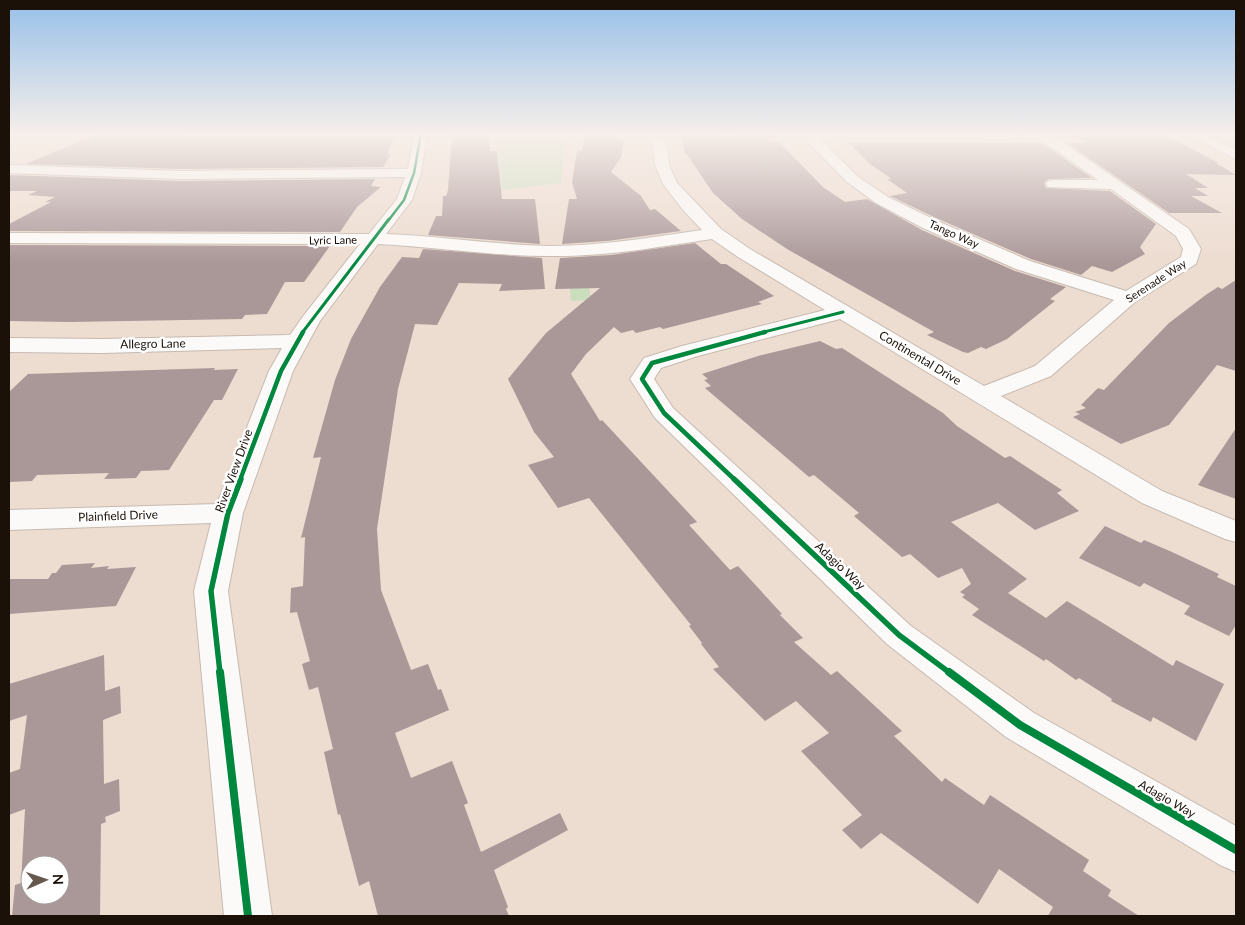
<svg xmlns="http://www.w3.org/2000/svg" width="1245" height="925" font-family="Lato,sans-serif">
	<rect width="100%" height="100%" fill="#eddcd0"/>
	<path fill="#caddbd" d="M496,134h71l-6,49 -59,7z
		M589,287l2,13 -20,1 -1,-13z"/>
	<path fill="#aa9798" fill-rule="evenodd" d="M97,134l172,3 126,-1 -8,18h4l-8,13 -202,2 -155,-5z
		M452,134h36l2,17h6l1,2 5,46h33l5,45 -112,-9 8,-19h6l1,-20h3l2,-6z
		M584,134h34l-1,4 7,2 -3,17 -10,15 30,24 9,14 5,-1 26,22 -74,10 -45,3 7,-45h8l-5,-17 5,-31 6,-1z
		M681,134l55,2 3,-2h37l-9,7h11l45,46 22,15 22,-3 55,31 93,41 51,16 -16,12 5,2 -48,38 -21,10 -5,-2 -13,6 -5,-1 -36,-17 7,-3 -147,-83 -45,-30 -29,-26 -29,-43z
		M1075,134h88l56,29h-3l20,12 -50,-1 22,14h-13l13,8h-17l31,17h-53l-102,-70h19l-13,-8h3z
		M848,142l194,1 50,35 -44,1 -4,4 2,5 64,3 46,33 -16,23 5,7 -33,18 -20,-6 -11,9 -50,-16 -95,-41 -46,-22 17,-3 -20,-14h5l-22,-15z
		M9,175l172,6 194,-2 -4,7 10,1 -24,20 -17,25 -331,-1v-7l42,-22h-6l10,-5 -27,-2 9,-4h-28z
		M695,243l26,21h5l48,32 -16,6 4,2 -99,25 -3,-2 -24,6 -3,-3 -12,3 -7,-6 -28,27 -15,20 29,47 2,-1 95,102 -8,3 41,45 8,-4 44,48 -2,1 23,23 -9,4 37,33 6,-4 65,60 -8,5 48,46 3,-4 39,27 6,-10 99,65 -6,11 28,19 -3,6 31,20h-91l5,-9 -54,-38 -21,35 -97,-71 -20,16 -19,-19 20,-15 -61,-64 28,-18 -33,-32 -31,20 -52,-52 6,-2 -18,-23 1,-1 -13,-17 2,-1 -102,-127 -31,10 -30,-43 26,-8 -20,-25 -26,-53 38,-46 54,-45 -45,1 5,-31 51,-3z
		M9,245l321,1 -26,36h-19l-18,32 -22,1 -3,4 -172,3 -61,-1z
		M423,249l119,9 3,31 -46,2 3,-7 -43,-1 -22,42 -22,-1 -17,65 -21,140 4,61 30,80 17,-6 10,26 3,-1 8,21 -54,23 16,45 41,-17 16,42 -4,2 17,47 79,-39 8,17 -74,40 14,37 -2,2 3,7h-131l-9,-35 -10,5 -19,-72 -2,1 -14,-63 9,-3 -15,-62 -9,3 -7,-26 8,-3 -13,-49 -7,1 1,-25 12,-2 2,-49 -4,1 20,-81 -8,1 22,-78 16,-41 29,-52 22,-30 17,1z
		M1236,280v91l-19,-6 -48,60 -48,19 -48,-27 7,-3 -5,-2 11,-4 -5,-3 17,-17 6,2 65,-67 38,-29 11,-7 4,2z
		M820,341l16,8 6,-1 101,65 14,13 48,32 5,-2 52,34 -5,3 22,18 -44,19 -37,-27 -47,19 76,57 -19,14 38,25 21,-17 106,65 3,-6 48,24 -28,57 -43,-24 -2,5 -40,-21 1,-2 -33,-21 -3,2 -30,-21 -2,2 -72,-46 7,-6 -17,-12 3,-2 -5,-3 11,-8 -9,-16 -24,10 -28,-24 -8,3 -48,-41 5,-3 -45,-38 -5,2 -104,-89 6,-2 -7,-6 4,-1 -6,-5 56,-18z
		M215,368l-1,2 24,-1 -16,31h-8l-45,70 -28,1 -5,7 -32,1 5,-6 -72,2 -5,6 -23,1v-90l19,-18z
		M1236,428v71l-38,-14z
		M1105,526l36,17 3,-3 28,12 47,22 -2,3 19,9v39l-7,11 -45,-22 6,-8 -46,-23 -4,4 -61,-29z
		M95,563l-4,5 18,-2 -2,3 29,-2 -20,39 -107,8v-35h39l4,-6h4l6,-8z
		M104,655l1,36 15,-5 1,27 -18,7 1,64 15,-5 1,32 -15,6 1,5 -5,2 -1,92h-88l3,-31 6,-2 4,-74 -16,6v-42l11,-4 7,-54 -18,6v-37zM30,865h30v30h-30z"/>
	<g fill="none" stroke-linecap="round" stroke-linejoin="round">
		<g stroke="#c6bab1" stroke-width="2">
			<path id="minor" d="M415,134h12l-6,39 -9,27 -26,34c55,2 109,11 164,12 51,0 102,-9 152,-16l-19,-20 -20,-26 -8,-19 -2,-19 -8,-12h13l9,12 2,19 8,18 44,46 29,20 234,137 51,-20 79,-66 -98,-31 -93,-41 -47,-25 -29,-21 -39,-40 -1,-3c6,-8 17,-5 26,-5l-2,3 -10,3 36,36 31,21 47,23 95,41 96,30 55,-34 2,-8 -7,-13 -65,-47 -63,-2 -2,-3 2,-3 5,-1h45l-59,-42h-30l-6,-4h48l138,95 12,20 -5,15 -61,38 -84,74 -50,20 161,95 74,30v21l-11,-3 -83,-36 -302,-184 -142,37 -37,12 -7,11 19,29 238,218 123,87 202,113v46l-16,-7 -214,-128 -119,-93 -232,-226 -25,-39 14,-21 38,-12 143,-36 -87,-53 -26,-18c-54,8 -108,18 -163,17 -57,0 -114,-9 -171,-12l-58,77 -27,50 -50,142 -15,78 44,325h-48l-30,-325 17,-68 -202,7v-20l208,-6 52,-133 13,-23 -180,5 -93,-1v-14l93,1 188,-4 14,-20 56,-71 -351,-1v-10l360,1 28,-35 8,-22 -224,2 -172,-6v-8l172,6 227,-2z
				M1188,134h16l32,16v9z"/>
		</g>
		<use href="#minor" fill="#fcfaf8" fill-rule="evenodd"/>
		<g stroke="#fff" stroke-width="4.5">
			<path id="cycleway-far4" d="M388,221l16,-21 10,-27 7,-39"/>
		</g>
		<g stroke="#fff" stroke-width="5">
			<path id="cycleway-far3" d="M302,333l87,-114
				M760,333l83,-21"/>
		</g>
		<g stroke="#fff" stroke-width="7">
			<path id="cycleway-far2" d="M240,480l41,-109 22,-39
				M735,480l-71,-67 -22,-34 10,-16 113,-31"/>
		</g>
		<g stroke="#fff" stroke-width="9">
			<path id="cycleway-far1" d="M734,479l165,156 51,38
				M220,673l-9,-82 17,-78 13,-34"/>
		</g>
		<g stroke="#fff" stroke-width="11">
			<path id="cycleway" d="M220,672l28,244
				M949,672l71,53 216,125"/>
		</g>
		<use href="#cycleway-far4" stroke="#00873e" stroke-width="2.5"/>
		<use href="#cycleway-far3" stroke="#00873e" stroke-width="3"/>
		<use href="#cycleway-far2" stroke="#00873e" stroke-width="4.5"/>
		<use href="#cycleway-far1" stroke="#00873e" stroke-width="5.5"/>
		<use href="#cycleway" stroke="#00873e" stroke-width="8"/>
	</g>
	<linearGradient id="sky" x2="0" y2="1"><stop stop-color="#96c0e9"/><stop offset="0.51" stop-color="#f7efea"/><stop offset="1" stop-color="#f7efea" stop-opacity="0"/></linearGradient>
	<rect width="1245" height="264" fill="url(#sky)"/>
	<g text-anchor="middle" stroke-width="5" stroke-linejoin="round" paint-order="stroke">
		<g font-size="11" fill="#1b1109" stroke="#fff">
			<text transform="translate(954 234) rotate(24)" y="4">Tango Way</text>
			<text transform="translate(333 240) rotate(-1)" y="4">Lyric Lane</text>
			<text transform="translate(1156 281) rotate(-33)" y="4">Serenade Way</text>
		</g>
		<g font-size="12" fill="#1b1109" stroke="#fff">
			<text transform="translate(153 344) rotate(-1)" y="4">Allegro Lane</text>
			<text transform="translate(920 358) rotate(31)" y="4">Continental Drive</text>
			<text transform="translate(234 471) rotate(-70)" y="4">River View Drive</text>
			<text transform="translate(118 516) rotate(-2)" y="4">Plainfield Drive</text>
			<text transform="translate(840 566) rotate(43)" y="4">Adagio Way</text>
			<text transform="translate(1167 799) rotate(30)" y="4">Adagio Way</text>
		</g>
	</g>
	<rect width="1245" height="925" fill="none" stroke="#1b1109" stroke-width="20"/>
	<g transform="translate(45 880) rotate(88)"><circle r="24" fill="#ffffff" stroke="#a4a09d"/>
	<path d="M0-4L9 19L0 12L-9 19Z" fill="#64584f"/>
	<text y="-8" font-size="14" font-weight="bold" text-anchor="middle" fill="#1b1109">N</text>
	</g>
</svg>
